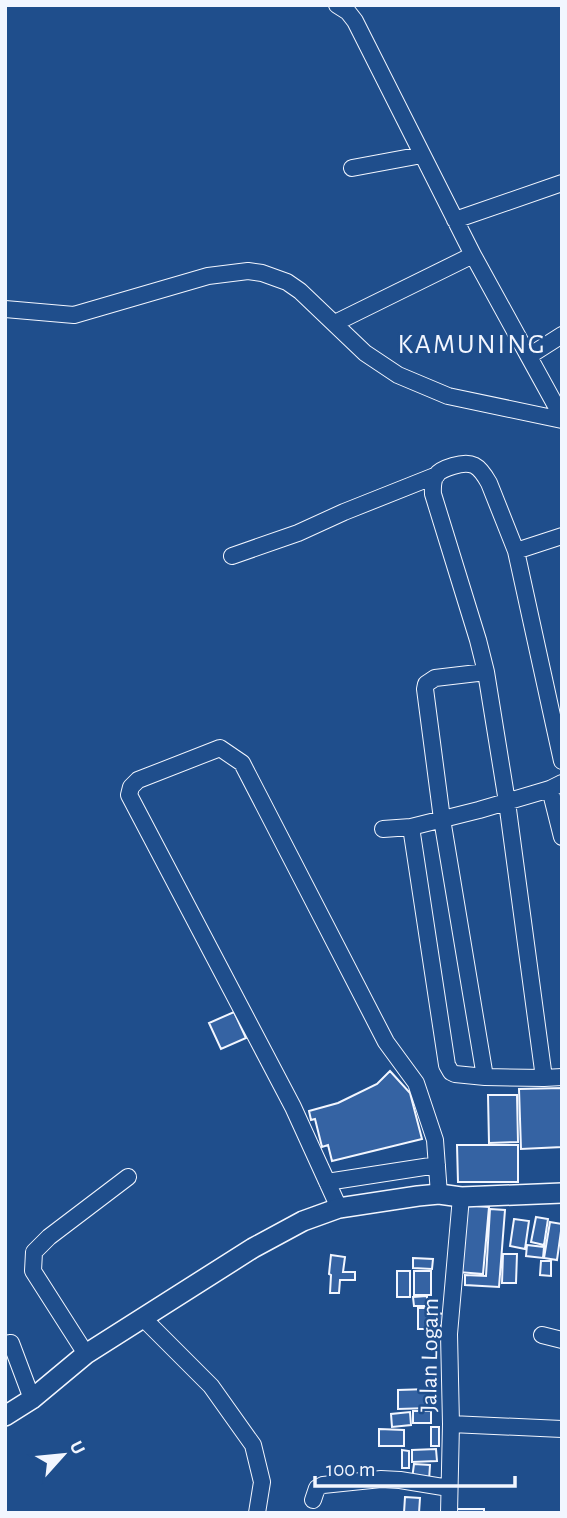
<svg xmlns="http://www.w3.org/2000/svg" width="567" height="1518" font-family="'Alegreya Sans',sans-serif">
	<rect width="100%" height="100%" fill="#1f4e8c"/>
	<path fill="#3563a3" stroke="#f2f6ff" stroke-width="2" d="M234,1012l12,26 -25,11 -12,-26z
		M390,1071l20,22 12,46 -90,22 -4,-16 -6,2 -7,-28 -4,1 -2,-9 29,-8 39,-19z
		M562,1088v59l-41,2 -2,-60z
		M488,1095h29l1,47 -29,1z
		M457,1145h61v37h-60z
		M464,1205l25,2 -6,67 -25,-2z
		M490,1209l15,1 -6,77 -34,-2v-10l21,1z
		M536,1217l12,2 -4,26 -13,-3z
		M514,1219l15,2 -4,28 -15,-3z
		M550,1222l12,2 -5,36 -13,-2z
		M527,1245l17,2 -1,11 -17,-2z
		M503,1254h14l-1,29h-14z
		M331,1255l14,2 -2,15h12v8h-15l-1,13h-9l1,-18 -2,-1z
		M413,1258l20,1 -1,10 -19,-1z
		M541,1261h10v15l-11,-1z
		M397,1271h13v26h-13z
		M414,1271h17v24h-17z
		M427,1296v10h-13l-1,-9z
		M418,1308h13v21h-13z
		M433,1313l12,1 -2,12 -12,-2z
		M429,1389l1,19 -32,1v-19z
		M413,1411h18v12h-18z
		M410,1412l1,13 -19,2 -1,-13z
		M431,1427h8v19h-8z
		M379,1429l25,1v16h-25z
		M436,1449l1,12 -25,1v-12z
		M402,1450l7,1v17h-7z
		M414,1464l16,1 -1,16 -17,-2z
		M405,1497l15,1 -1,15h-15z
		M454,1509h30v4h-30z"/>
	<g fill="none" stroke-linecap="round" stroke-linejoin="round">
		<g stroke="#f2f6ff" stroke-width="18">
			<path id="minor" d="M337,5l11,7 7,9 118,234 89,162
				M352,168l70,-13
				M455,220l107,-37
				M5,309l69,6 134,-39 40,-5 14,2 25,9 13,9 65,62 33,22 50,21 114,24
				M335,323l138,-68
				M529,356l33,-21
				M516,551l46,-15
				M232,556l66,-23 46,-21 93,-37
				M486,672l-51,6 -9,6 -1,5 17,130 43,258 59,1 18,-1
				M550,789l12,48
				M411,827l36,238 4,7 4,2 30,3
				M383,829l28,-2 68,-17 71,-21 12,-6
				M544,1078l-37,-276 -21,-130 -8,-32 -45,-146c-1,-18 3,-23 20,-28 19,-6 26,-1 36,17l27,68 46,210
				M327,1182l110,-17
				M339,1208l-46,-101 -164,-312 2,-8 7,-7 82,-32 22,15 144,279 30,41 19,57 4,54
				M143,1318l68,68 42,59 9,37 -5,31
				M542,1335l20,5
				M5,1344l6,-1 21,56
				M86,1354l-53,-83 1,-19 15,-15 79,-60
				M451,1424l111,5
				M313,1500l4,-12 6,-3 58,-6 19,1 49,8
				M449,1513l2,-89 -2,-90 12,-137"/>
		</g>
		<g stroke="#f2f6ff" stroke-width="22">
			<path id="major" d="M5,1416l27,-17 54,-45 167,-106 50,-27 36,-13 79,-12 21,-2 22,3 101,-4"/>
		</g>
		<use href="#minor" stroke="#1f4e8c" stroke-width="16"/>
		<use href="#major" stroke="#1f4e8c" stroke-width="19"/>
	</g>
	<g text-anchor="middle" stroke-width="5" stroke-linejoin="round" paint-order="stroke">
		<g font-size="24" fill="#f2f6ff" stroke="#1f4e8c">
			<text transform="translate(429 1355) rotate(-89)" y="8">Jalan Logam</text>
		</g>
		<g font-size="28" letter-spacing="2" fill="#f2f6ff" stroke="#1f4e8c">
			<text x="472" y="353">KAMUNING</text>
		</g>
	</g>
	<rect width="567" height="1518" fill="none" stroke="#f2f6ff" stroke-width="14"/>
	<g transform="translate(63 1455) rotate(63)" stroke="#1f4e8c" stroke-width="5" paint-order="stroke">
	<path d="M0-5L12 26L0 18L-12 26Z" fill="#f2f6ff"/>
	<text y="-10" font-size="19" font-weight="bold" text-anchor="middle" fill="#f2f6ff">U</text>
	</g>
	<path d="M315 1476v10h200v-10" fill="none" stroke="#f2f6ff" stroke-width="3.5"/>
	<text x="326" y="1476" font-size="21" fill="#f2f6ff" stroke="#1f4e8c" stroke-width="5" paint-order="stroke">100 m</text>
</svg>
